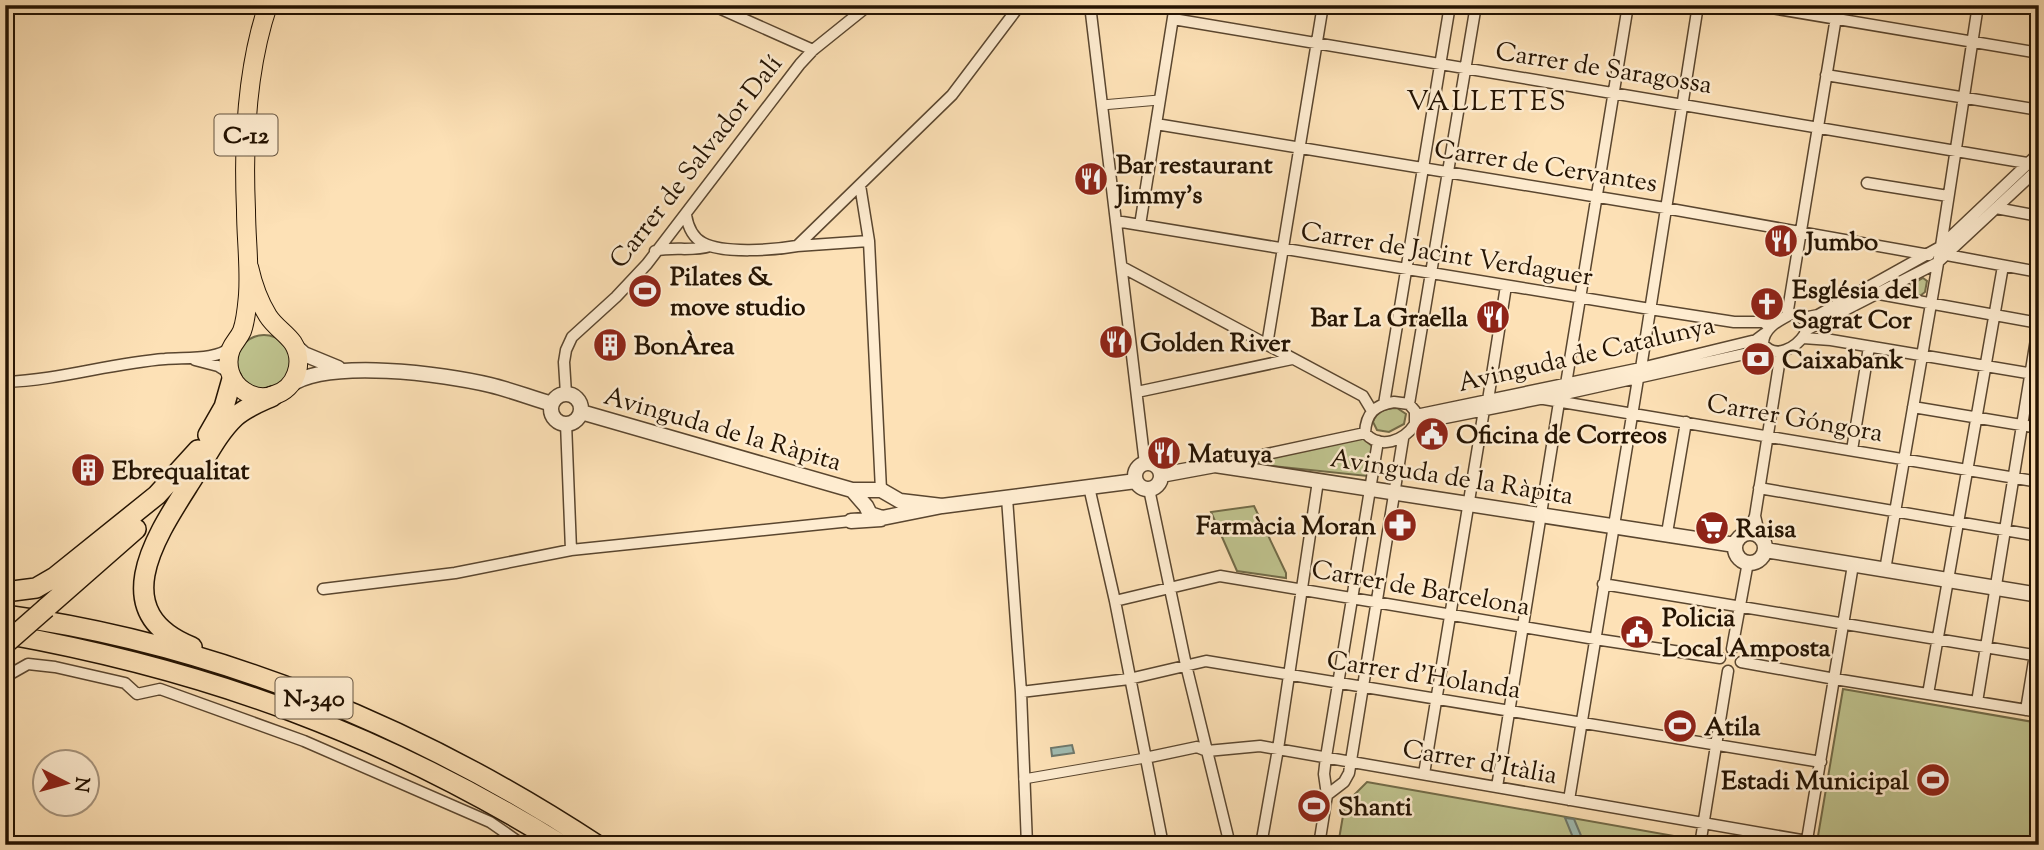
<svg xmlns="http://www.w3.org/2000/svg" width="2044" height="850" font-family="'Sorts Mill Goudy',serif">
	<rect width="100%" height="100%" fill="#fde1b6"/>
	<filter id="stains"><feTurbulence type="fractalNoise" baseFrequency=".00286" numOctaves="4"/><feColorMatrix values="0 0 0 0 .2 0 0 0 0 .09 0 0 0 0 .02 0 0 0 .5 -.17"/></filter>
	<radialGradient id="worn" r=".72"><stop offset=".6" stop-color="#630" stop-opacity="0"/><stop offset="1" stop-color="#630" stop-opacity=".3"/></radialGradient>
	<path fill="#bfc38e" stroke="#726b48" stroke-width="2" d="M1923,278l4,3 -2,11 -5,4 -15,-3v-5z
		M237 362a27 27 0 1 1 54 0a27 27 0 1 1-54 0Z
		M1397,408l9,6 -2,10 -15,8 -12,-2 -4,-8c3,-10 13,-14 24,-14z
		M1362,437l11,10 -6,29 -124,-13z
		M1254,506l32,67v5l-49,-7 -26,-59z
		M1843,689l196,34v122h-170l-51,-9z
		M1367,782l313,55 -1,8h-341l7,-41z"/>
	<path fill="#a0bcb2" stroke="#6e786c" stroke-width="2" d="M1072,745l2,8 -22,3 -1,-8z
		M1565,818l9,1 11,26h-9z"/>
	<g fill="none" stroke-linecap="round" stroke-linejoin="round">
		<g stroke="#5a462f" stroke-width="11">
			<path id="pedestrian" d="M1102,105l57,-5
				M1024,779l121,-21"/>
		</g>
		<g stroke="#5a462f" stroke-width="13">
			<path id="minor" d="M712,5l101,45
				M1090,5l55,459
				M1754,5l285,48
				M1173,19l854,144
				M1826,75l213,35
				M1156,124l509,84 264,47
				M1867,183l81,13
				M860,185l9,56 12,249
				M1996,208l43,8
				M686,215c2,12 6,22 17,28 20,11 72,7 94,3l155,-151 68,-90
				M1116,221l534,88 84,13h29l7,5
				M1140,225l35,-220
				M797,246l72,-5
				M655,251c18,-5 37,1 55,-5
				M1947,255l92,17
				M1122,267l241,129 9,15
				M1879,294l160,29
				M1791,314l8,1 7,7 -1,12c-9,14 -30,26 -42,10 0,-16 15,-23 28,-30z
				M1787,316l51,-311
				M1803,318l15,-3 122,-68 99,-94
				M1806,330l131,-67 102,-95
				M1803,338l28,2 208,35
				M1267,345l56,-340
				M195,360l23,6 13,8
				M1641,368l57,-363
				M5,382c55,-2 106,-19 160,-23 19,-2 53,2 67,-13
				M1566,384l62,-379
				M1137,392l155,-33
				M566,394l-2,-32 2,-12 6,-13 44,-40 31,-33 153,-200 13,-14 56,-45
				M1544,399l495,83
				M1488,400l18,-114
				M1394,402l15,2 6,7v13c-11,17 -35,26 -50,9 1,-20 10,-28 29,-31z
				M1384,404l66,-399
				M1409,404l67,-399
				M1913,407l126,21
				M1416,415l225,-47 115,-28 8,-6
				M566,423l5,127
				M1415,424l150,-30 202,-45
				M1852,450l17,-103
				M1221,464l144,-31
				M1089,487l26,114 48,244
				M1759,488l280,48
				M1149,489l37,176 44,180
				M1007,498l14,194 6,153
				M1755,516l5,21
				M1667,533l19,-111
				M1748,533l7,-17 26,-164
				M1885,570l56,-324 37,-241
				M1603,584l436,72
				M323,589l132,-16 116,-23 280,-29
				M1115,601l105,-25 375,63 125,19
				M1732,649l16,-87
				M1741,662l94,17 204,33
				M5,677l23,-13 27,3 70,16 12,11 23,-5 144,52 186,81 33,23
				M1021,692l108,-13 77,-18 615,101
				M1928,694l75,-428
				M1977,702l62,-381
				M2026,710l13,-80
				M1145,758l52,-11 10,4 53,-5 570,99
				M1424,774l60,-364
				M1497,787l63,-391
				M1327,795l17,-13 5,-9 54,-334
				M1569,800l69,-421
				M1807,840l46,-275
				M1261,845l17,-96 40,-268
				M1319,845l8,-50 -3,-21 2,-17 52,-316
				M1700,845l28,-174"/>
		</g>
		<g stroke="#5a462f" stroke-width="17">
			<path id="tertiary" d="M293,344l11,10 34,14
				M289,386c38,-28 156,-12 201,-1 21,5 41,13 62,19
				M551 409a15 15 0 1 1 30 0a15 15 0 1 1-30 0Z
				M581,412l271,78h29l19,11 42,5
				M1135 476a13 13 0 1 1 26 0a13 13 0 1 1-26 0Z
				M1161,475l54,-10 520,80
				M852,490l14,16 4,8 12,4 60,-12 194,-25
				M851,521l30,-2
				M1735 548a15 15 0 1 1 30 0a15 15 0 1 1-30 0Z
				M1765,550l274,45"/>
		</g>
		<g stroke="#241302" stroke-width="20">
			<path id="primary" d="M249,267c4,18 9,33 19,49 7,11 18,17 25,27 12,19 3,46 -19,52 -10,4 -21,2 -30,-4 -14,-9 -19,-27 -13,-42 3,-7 8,-11 11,-18 4,-11 5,-25 6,-36 2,-29 -2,-57 -2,-85 -3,-68 0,-140 22,-205"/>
		</g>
		<g stroke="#241302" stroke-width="22">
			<path id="trunk" d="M208,435l16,-28 8,-28
				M5,592l31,-4 19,-11 102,-82 41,-45
				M46,608l90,-79
				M5,615c212,29 414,113 592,230
				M5,634c206,37 379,101 557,211
				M192,647c-90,-36 -33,-115 1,-169 13,-20 24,-44 42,-61 11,-10 25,-15 38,-21"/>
		</g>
		<use href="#pedestrian" stroke="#feecd0" stroke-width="9"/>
		<use href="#minor" stroke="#feecd0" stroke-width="10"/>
		<use href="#tertiary" stroke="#feecd0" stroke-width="14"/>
		<use href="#primary" stroke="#fde1b6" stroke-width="18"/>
		<use href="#trunk" stroke="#fde1b6" stroke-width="19"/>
		<g stroke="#241302" stroke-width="22" stroke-linecap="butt">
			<path id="trunk-bridge" d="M5,644l41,-36"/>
		</g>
		<use href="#trunk-bridge" stroke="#fde1b6" stroke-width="19"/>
	</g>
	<defs>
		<g id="restaurant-disc" transform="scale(1.75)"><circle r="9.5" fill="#8f2418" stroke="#feecd0"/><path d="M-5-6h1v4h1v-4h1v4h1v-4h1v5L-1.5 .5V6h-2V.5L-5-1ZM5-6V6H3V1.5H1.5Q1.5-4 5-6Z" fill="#fff"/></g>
		<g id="stadium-disc" transform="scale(1.75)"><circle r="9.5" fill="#8f2418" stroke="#feecd0"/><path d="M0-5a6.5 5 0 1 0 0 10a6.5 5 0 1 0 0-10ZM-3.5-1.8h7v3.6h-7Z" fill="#fff"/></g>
		<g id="church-disc" transform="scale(1.75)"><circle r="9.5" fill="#8f2418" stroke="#feecd0"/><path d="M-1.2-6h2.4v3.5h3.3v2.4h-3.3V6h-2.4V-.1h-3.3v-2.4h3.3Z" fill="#fff"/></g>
		<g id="building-disc" transform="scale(1.75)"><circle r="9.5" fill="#8f2418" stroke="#feecd0"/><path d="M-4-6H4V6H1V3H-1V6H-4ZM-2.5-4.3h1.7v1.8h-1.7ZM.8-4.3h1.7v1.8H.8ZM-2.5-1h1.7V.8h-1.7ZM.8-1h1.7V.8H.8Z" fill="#fff"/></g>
		<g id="bank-disc" transform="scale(1.75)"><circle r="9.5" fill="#8f2418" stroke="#feecd0"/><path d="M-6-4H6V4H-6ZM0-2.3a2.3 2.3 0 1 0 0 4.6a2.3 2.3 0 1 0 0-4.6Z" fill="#fff"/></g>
		<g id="civic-disc" transform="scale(1.75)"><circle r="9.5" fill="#8f2418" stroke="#feecd0"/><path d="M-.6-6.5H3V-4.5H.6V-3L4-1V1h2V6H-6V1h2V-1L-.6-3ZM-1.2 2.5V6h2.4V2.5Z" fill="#fff"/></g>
		<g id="pharmacy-disc" transform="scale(1.75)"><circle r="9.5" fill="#8f2418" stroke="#feecd0"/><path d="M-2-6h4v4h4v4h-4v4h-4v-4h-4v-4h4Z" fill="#fff"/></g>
		<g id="supermarket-disc" transform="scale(1.75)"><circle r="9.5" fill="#8f2418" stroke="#feecd0"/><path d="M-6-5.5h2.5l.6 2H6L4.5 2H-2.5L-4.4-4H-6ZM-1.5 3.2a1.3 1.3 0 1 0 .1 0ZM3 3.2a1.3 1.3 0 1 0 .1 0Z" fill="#fff"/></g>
	</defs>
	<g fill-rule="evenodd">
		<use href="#restaurant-disc" x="1091" y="179"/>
		<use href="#restaurant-disc" x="1781" y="241"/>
		<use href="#stadium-disc" x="645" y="291"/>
		<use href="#church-disc" x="1767" y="304"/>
		<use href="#restaurant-disc" x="1493" y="317"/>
		<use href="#restaurant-disc" x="1116" y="342"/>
		<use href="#building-disc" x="610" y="345"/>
		<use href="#bank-disc" x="1758" y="359"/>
		<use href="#civic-disc" x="1432" y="434"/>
		<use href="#restaurant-disc" x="1164" y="453"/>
		<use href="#building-disc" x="88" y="470"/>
		<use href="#pharmacy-disc" x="1400" y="525"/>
		<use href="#supermarket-disc" x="1712" y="528"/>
		<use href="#civic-disc" x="1637" y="632"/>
		<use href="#stadium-disc" x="1680" y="726"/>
		<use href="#stadium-disc" x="1933" y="780"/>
		<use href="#stadium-disc" x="1314" y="806"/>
	</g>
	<g text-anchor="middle" stroke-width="5" stroke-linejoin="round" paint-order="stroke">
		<g fill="#feecd0" stroke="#655440" stroke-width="2">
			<rect x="214.5" y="114.5" width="63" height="41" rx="5"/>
			<rect x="275.5" y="677.5" width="77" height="41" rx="5"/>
		</g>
		<g font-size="24" font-weight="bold" fill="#241302">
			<text x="246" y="143">C-12</text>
			<text x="314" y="706">N-340</text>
		</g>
		<g font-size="26" fill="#241302" stroke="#feecd0">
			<text transform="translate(1604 67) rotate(9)" y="9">Carrer de Saragossa</text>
			<text transform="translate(695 161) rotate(-52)" y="9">Carrer de Salvador Dalí</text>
			<text transform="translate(1546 165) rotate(9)" y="9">Carrer de Cervantes</text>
			<text transform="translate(1447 253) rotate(9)" y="9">Carrer de Jacint Verdaguer</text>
			<text transform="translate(1586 353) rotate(-13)" y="9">Avinguda de Catalunya</text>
			<text transform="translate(1795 417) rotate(10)" y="9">Carrer Góngora</text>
			<text transform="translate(723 428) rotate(16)" y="9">Avinguda de la Ràpita</text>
			<text transform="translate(1452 476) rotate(9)" y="9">Avinguda de la Ràpita</text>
			<text transform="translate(1421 587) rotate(10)" y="9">Carrer de Barcelona</text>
			<text transform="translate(1424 674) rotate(9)" y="9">Carrer d'Holanda</text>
			<text transform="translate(1480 761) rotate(10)" y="9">Carrer d'Itàlia</text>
		</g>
		<g font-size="26" font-weight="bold" fill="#241302" stroke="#feecd0" text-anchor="start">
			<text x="1116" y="173">Bar restaurant<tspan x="1116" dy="30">Jimmy's</tspan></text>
			<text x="1806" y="250">Jumbo</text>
			<text x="670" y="285">Pilates &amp;<tspan x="670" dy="30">move studio</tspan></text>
			<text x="1792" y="298">Església del<tspan x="1792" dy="30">Sagrat Cor</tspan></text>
			<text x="1468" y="326" text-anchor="end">Bar La Graella</text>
			<text x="1140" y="351">Golden River</text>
			<text x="634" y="354">BonÀrea</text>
			<text x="1782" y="368">Caixabank</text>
			<text x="1456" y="443">Oficina de Correos</text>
			<text x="1188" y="462">Matuya</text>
			<text x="112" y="479">Ebrequalitat</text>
			<text x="1376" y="534" text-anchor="end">Farmàcia Moran</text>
			<text x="1736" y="537">Raisa</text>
			<text x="1662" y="626">Policia<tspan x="1662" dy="30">Local Amposta</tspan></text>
			<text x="1704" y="735">Atila</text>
			<text x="1909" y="789" text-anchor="end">Estadi Municipal</text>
			<text x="1338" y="815">Shanti</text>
		</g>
		<g font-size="28" letter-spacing="2" fill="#241302" stroke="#feecd0">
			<text x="1487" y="110">VALLETES</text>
		</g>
	</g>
	<rect width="2044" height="850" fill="none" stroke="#fde1b6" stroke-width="28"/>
	<rect x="7" y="7" width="2030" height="836" fill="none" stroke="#241302" stroke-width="3.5"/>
	<rect x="14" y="14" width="2016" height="822" fill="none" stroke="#241302" stroke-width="2"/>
	<g transform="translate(66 783) rotate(96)"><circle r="33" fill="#feecd0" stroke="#a7957e" stroke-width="2"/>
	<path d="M0-5L12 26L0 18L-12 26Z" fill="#8f2418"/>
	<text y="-10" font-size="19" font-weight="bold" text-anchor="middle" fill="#241302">N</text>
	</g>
	<rect width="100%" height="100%" filter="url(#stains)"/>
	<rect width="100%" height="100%" fill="url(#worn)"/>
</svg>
